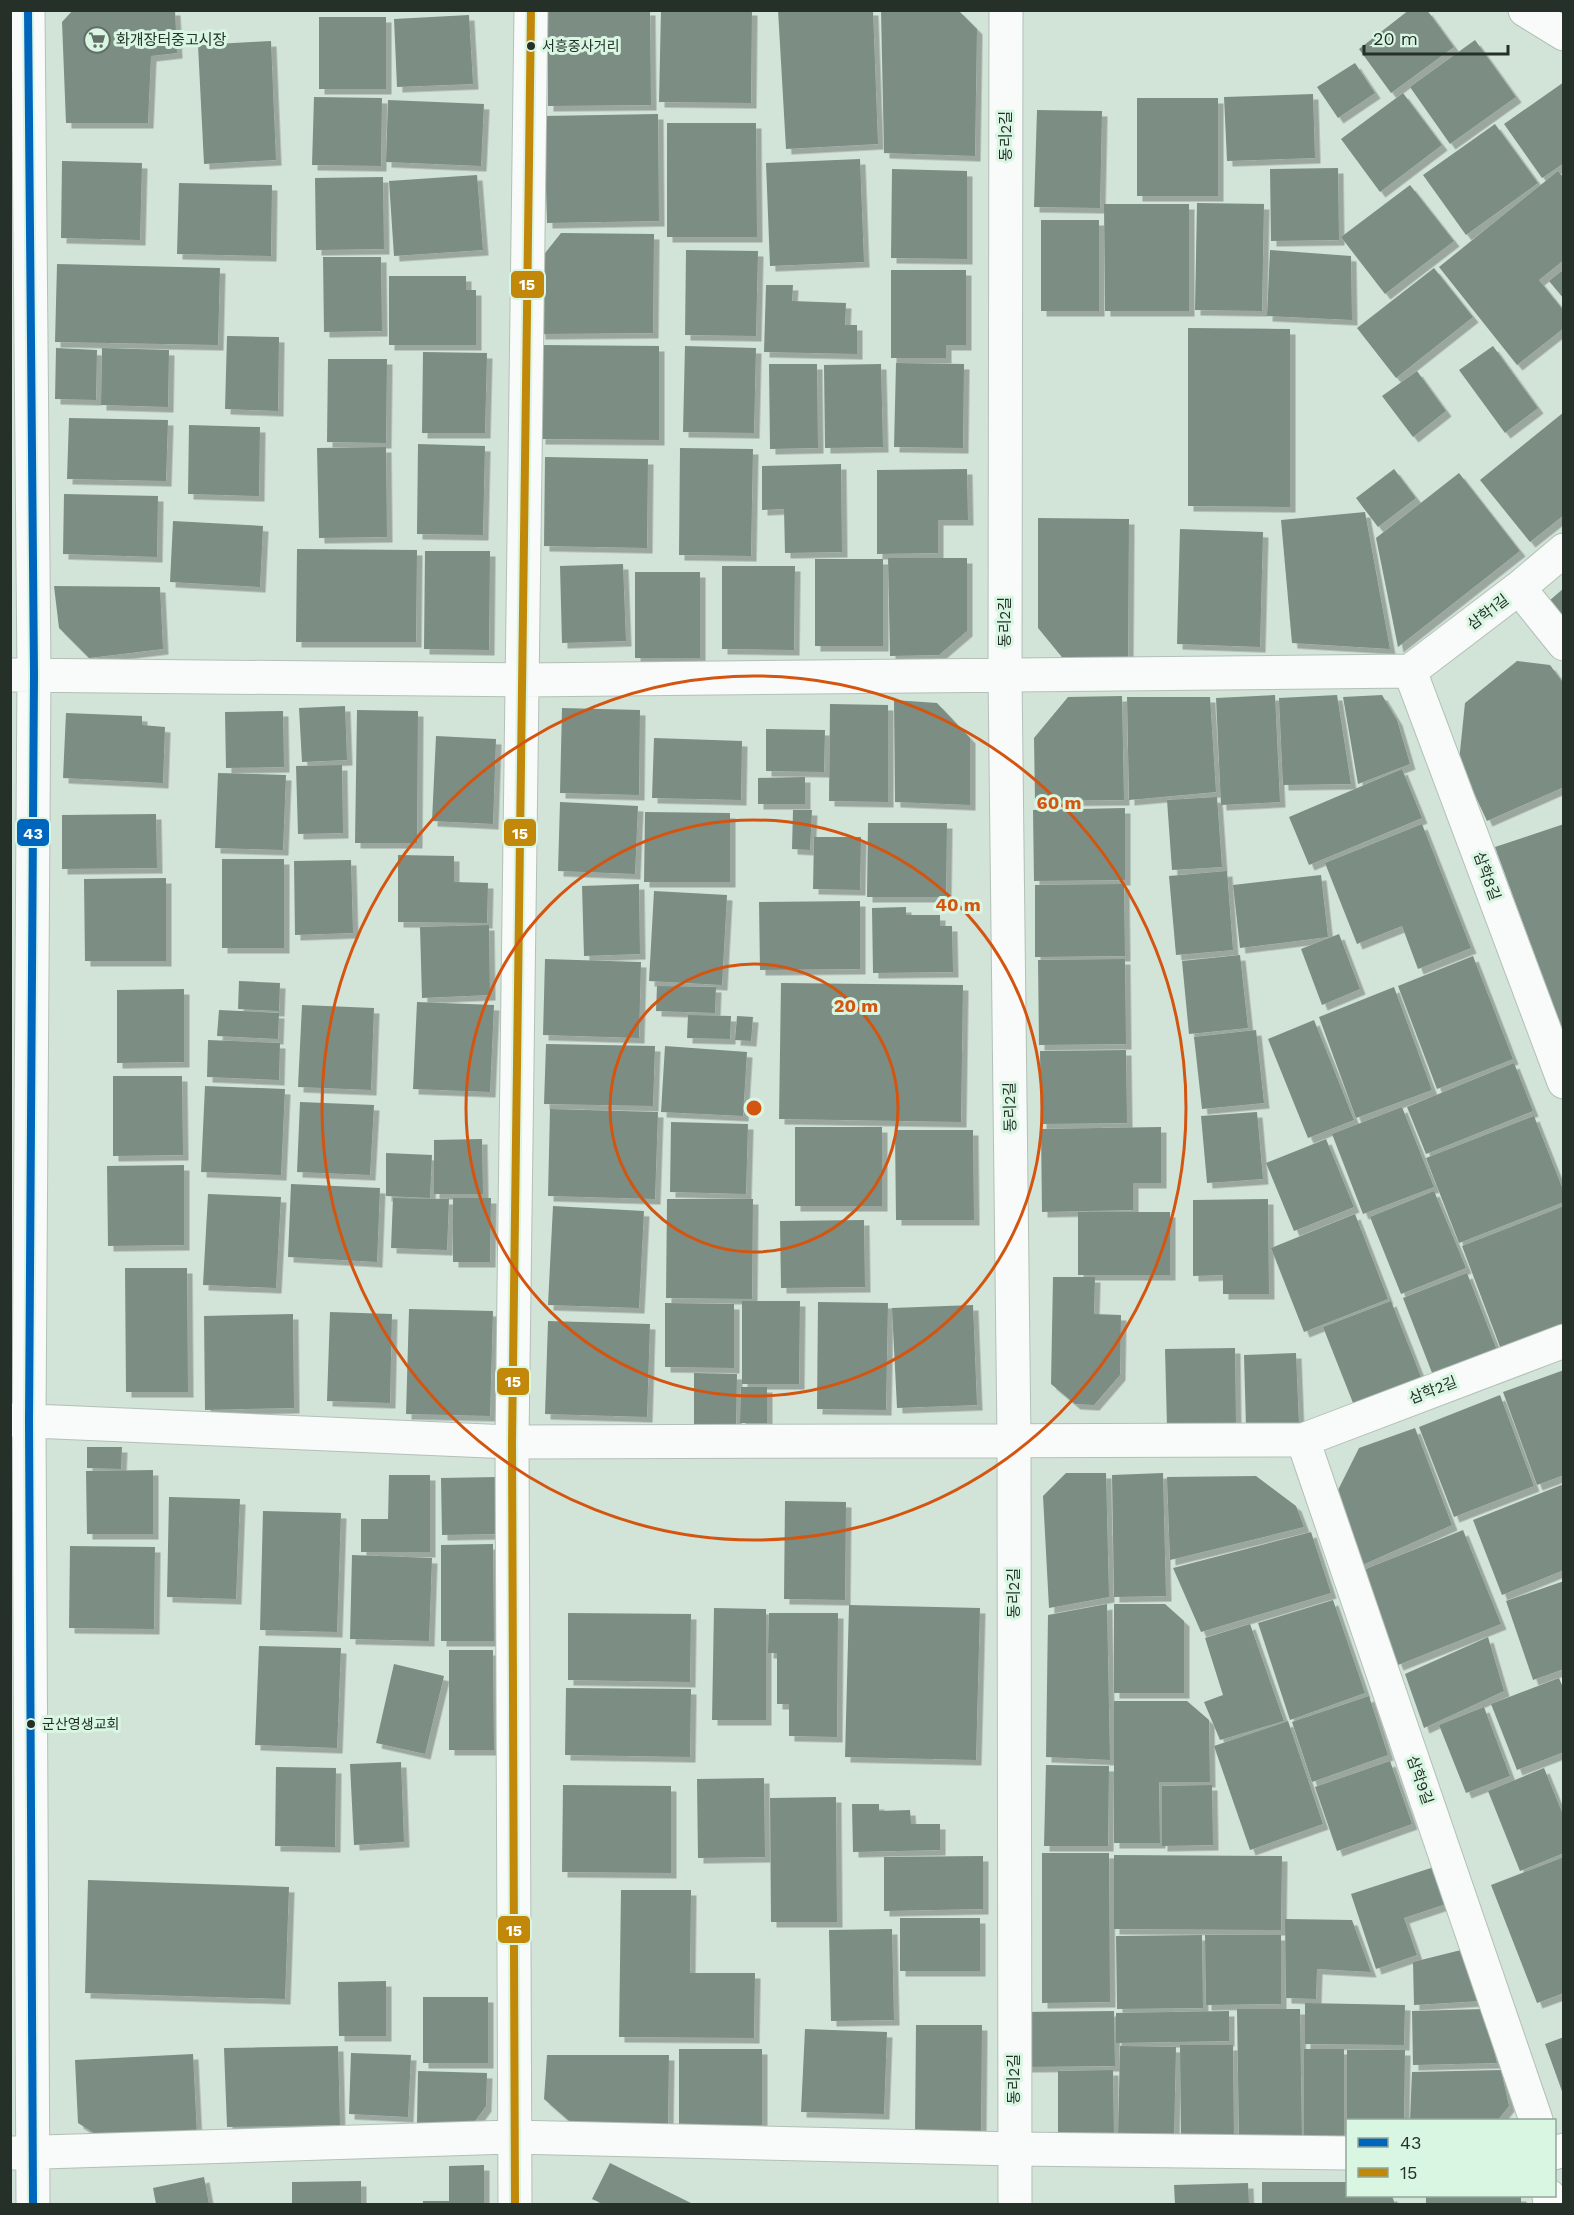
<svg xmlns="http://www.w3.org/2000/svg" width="1574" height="2215" font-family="'Work Sans','Noto Sans KR',sans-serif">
	<defs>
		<filter id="shadow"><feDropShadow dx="5.5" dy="5.5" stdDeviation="0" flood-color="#0004"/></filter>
	</defs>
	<rect width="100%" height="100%" fill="#d2e3d8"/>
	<path fill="#7c8e83" filter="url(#shadow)" d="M73,10h102l2,43 -26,3 -3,67h-82l-4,-101z
		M548,10h102l1,95 -103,1z
		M661,10h91l-1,93 -92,-1z
		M778,10h95l5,134 -92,5z
		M881,10h77l19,19 -2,127 -91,-3z
		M1409,10h18l27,37 -63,46 -32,-44z
		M469,15l4,69 -76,3 -3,-68z
		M319,17h67v72h-67z
		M1475,40l41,57 -66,47 -40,-57z
		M271,41l5,119 -72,4 -6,-119z
		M1355,63l20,30 -37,25 -21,-31z
		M1564,82v81l-22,15 -38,-54z
		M1403,93l39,52 -62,47 -39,-53z
		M1313,94l2,64 -88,3 -3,-64z
		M314,97l68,1 -1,68 -69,-1z
		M1137,98h81v98h-81z
		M388,100l96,4 -3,62 -95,-4z
		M1037,110l65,1 -2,97 -66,-1z
		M658,114l1,107 -112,2 -3,-107z
		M667,123h89l1,114h-90z
		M1495,124l43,59 -72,52 -43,-60z
		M860,159l4,103 -94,4 -4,-103z
		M62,161l80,2 -2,77 -79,-2z
		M1338,168l1,72 -68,1 -1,-72z
		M892,169l75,2v88l-76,-1z
		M1558,171l6,7v82l-25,20 25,31v17l-47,37 -78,-98z
		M477,175l6,75 -89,6 -5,-75z
		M383,177l1,72 -68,1 -1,-72z
		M179,183l93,2 -1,71 -94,-2z
		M1410,185l44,56 -69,53 -44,-57z
		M1197,203l67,1 -2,107 -67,-1z
		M1104,204h85v107h-84z
		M1041,220h58v91h-58z
		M561,233l93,1 -1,99 -113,1 -6,-67z
		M686,250l72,1 -2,85 -71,-1z
		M1270,250l81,6 1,64 -85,-4z
		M323,257h58l1,74 -58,1z
		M57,264l163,4 -2,77 -163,-3z
		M1434,268l39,49 -77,61 -39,-50z
		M1564,269v30l-15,-18z
		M891,270h75v75h-20v13h-55z
		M389,276h77v14h10v55h-87z
		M766,285h27l-1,16 54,2 -1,22h12v29l-93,-2z
		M1188,328l102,1v178l-102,-1z
		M227,336l52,1 -1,74 -53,-2z
		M541,345l118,1v94l-119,-1z
		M685,346l71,2 -2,85 -71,-1z
		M1493,346l45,62 -33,25 -46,-63z
		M56,348l41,2 -1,50 -41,-1z
		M102,348l67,2 -1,57 -67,-2z
		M423,352l64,1 -2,80h-63z
		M328,359h59l-1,84 -59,-1z
		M896,363l68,1 -1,84 -69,-1z
		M769,364h48l1,84 -48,1z
		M881,364l2,83 -58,1 -1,-83z
		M1417,371l29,40 -33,26 -31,-41z
		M1564,412v103l-34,27 -50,-62z
		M69,418l99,2 -2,61 -99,-2z
		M189,425l71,2 -1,69 -71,-2z
		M418,444l67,2 -2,89 -66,-1z
		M386,447l1,90 -68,1 -2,-90z
		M680,448l73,1 -2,107 -72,-1z
		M545,457l103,2 -1,89 -103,-2z
		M841,464l1,88 -57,1 -1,-44 -22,1v-44z
		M967,469l1,51h-30v33l-61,1v-84z
		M1394,469l22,29 -38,29 -22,-29z
		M1459,473l61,78 -122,96 -22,-109z
		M64,494l94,2 -1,61 -94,-3z
		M1365,512l25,137 -98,-6 -11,-123z
		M1038,518l91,1 -1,143h-62l-28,-34z
		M173,521l90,5 -3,61 -90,-5z
		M1180,529l83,3 -3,115 -83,-3z
		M297,549l120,1 -1,92h-120z
		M425,551h65l-1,99 -65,-1z
		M888,558h79v73l-28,24 -49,1z
		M815,559h68v87h-68z
		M623,564l3,77 -64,2 -2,-77z
		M722,566h73l-1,84 -72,-1z
		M635,572h65v86h-65z
		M54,586l106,1 3,62 -74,9 -30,-30z
		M1564,588v31l-15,-18z
		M1517,661l33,4 14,19v103l-77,34 -28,-60 6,-58z
		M1275,695l5,107 -59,3 -5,-107z
		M1337,695l14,89 -68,1 -4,-87z
		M1382,695l15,25 13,44 -52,20 -15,-87z
		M1122,696l2,104 -89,1 -1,-63 34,-41z
		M1127,697h83l6,95 -87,8z
		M894,700l43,3 33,35v67l-75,-3z
		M830,704l58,1v97l-59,-1z
		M345,706l2,54 -45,2 -3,-54z
		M562,708l78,2 -1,85 -79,-2z
		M357,710l61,1 -1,132h-62z
		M283,711l1,56 -58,1 -1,-56z
		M66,713l76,3v9l23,2 -2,56 -100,-5z
		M766,729l59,1 -1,42 -58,-1z
		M436,736l60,3 -3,85 -61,-3z
		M654,738l88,3 -1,59 -89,-2z
		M342,765l1,68 -45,1 -2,-68z
		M1402,769l20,49 -113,47 -20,-48z
		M218,773l68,2 -3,75 -68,-2z
		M805,777v27h-47v-26z
		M1217,797l5,70 -50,3 -5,-70z
		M560,802l78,4 -3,68 -77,-3z
		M1125,808v72l-91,1 -1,-71z
		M793,810h19l-2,40 -18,-1z
		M645,812l85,1v69h-86z
		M156,814l1,54 -95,1v-54z
		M868,823h79l-1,74h-79z
		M1422,824l49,124 -53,21 -16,-43 -45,18 -32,-81z
		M1564,824v211l-69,-188z
		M814,837h47l-1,53 -47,-1z
		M398,855l56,1v26l34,1 -1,40 -89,-1z
		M222,859h62v89h-62z
		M351,860l2,73 -58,2 -1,-74z
		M1227,871l6,79 -57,5 -7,-79z
		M1321,875l7,62 -88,11 -7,-63z
		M166,878v83h-81l-1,-82z
		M639,884l1,70 -56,2 -2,-70z
		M1124,884l1,72 -90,1v-72z
		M654,891l73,4 -5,90 -73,-4z
		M860,901v68l-100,1 -1,-68z
		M906,907v8h34v11h12l1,46 -80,1 -1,-65z
		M489,925l1,70 -68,3 -2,-71z
		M1339,934l21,55 -38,16 -21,-56z
		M1240,955l8,73 -59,6 -7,-73z
		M1473,956l40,103 -76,30 -39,-103z
		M545,959l96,3 -2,76 -96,-3z
		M1125,959l1,85 -87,1 -1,-85z
		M239,981l41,2 -1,28 -41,-2z
		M781,983l182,2 -2,137 -182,-3z
		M657,986l59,1 -1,26 -59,-2z
		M1394,987l38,103 -76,28 -37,-101z
		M184,989v73l-67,1v-73z
		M417,1002l77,3 -4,87 -77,-3z
		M302,1005l72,3 -3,82 -73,-3z
		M219,1010l60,3 -1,26 -61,-3z
		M688,1015l43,1 -1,23 -43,-1z
		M737,1016l16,1 -2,24 -16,-1z
		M1314,1020l40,100 -46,18 -40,-99z
		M1256,1030l8,73 -62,6 -8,-72z
		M208,1040l72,3 -1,37 -72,-3z
		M546,1044l109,2 -2,60 -109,-2z
		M665,1046l82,6 -4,64 -82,-4z
		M1126,1050l1,73 -86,1 -1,-73z
		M1514,1063l19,48 -107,43 -19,-47z
		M113,1076h69l1,79 -70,1z
		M205,1086l80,3 -4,86 -80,-3z
		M300,1102l74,3 -4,70 -73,-3z
		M1402,1107l32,80 -71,27 -31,-80z
		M550,1109l108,3 -3,87 -107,-3z
		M1257,1112l6,67 -56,4 -6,-67z
		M1534,1116l30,76v10l-105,41 -33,-85z
		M671,1122l77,2 -2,70 -76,-2z
		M795,1127h87v79h-87z
		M1161,1127v56h-28v27l-91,2 -1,-83z
		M895,1130h78l1,90h-78z
		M482,1139l1,55h-49v-54z
		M1326,1139l28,68 -60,24 -28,-68z
		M386,1153l46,2 -2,43 -44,-2z
		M184,1165v80l-76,1 -1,-80z
		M291,1184l89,4 -3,74 -89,-5z
		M1434,1191l32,77 -65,26 -31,-77z
		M208,1194l73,3 -5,91 -73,-3z
		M393,1198l56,1 -2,51 -56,-2z
		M453,1198h38l-1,64h-37z
		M667,1199h86l-1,100 -86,-1z
		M1268,1199l1,95h-46v-19l-30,1v-76z
		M553,1206l91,5 -5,97 -91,-3z
		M1564,1206v122l-62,24 -40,-106z
		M1078,1212h92v63h-92z
		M1355,1214l33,85 -84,33 -33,-84z
		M864,1220l1,67 -84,1 -1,-67z
		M125,1268h62l1,124h-62z
		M1467,1273l31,80 -64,25 -31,-80z
		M1053,1277h42l-1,37 27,1 -1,60 -26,30 -19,-1 -24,-20z
		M742,1301h58l-1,83h-57z
		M1391,1301l32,81 -68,26 -32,-81z
		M818,1302l70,1 -2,107 -69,-1z
		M665,1303l69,1v64l-69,-1z
		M973,1305l4,100 -80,3 -5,-100z
		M409,1309l84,2 -3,105 -84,-2z
		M330,1312l62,2 -2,89 -63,-2z
		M293,1314l1,94 -89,2 -1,-94z
		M548,1321l102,3 -3,93 -102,-3z
		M1235,1348l1,77 -69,2 -2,-78z
		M1296,1353l3,72 -53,2 -2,-72z
		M1564,1370v105l-27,10 -34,-93z
		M694,1373l43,1 -1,55 -42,-1z
		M741,1387h26v36h-27z
		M1500,1395l34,91 -80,31 -35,-90z
		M1415,1428l37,97 -94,42 -23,-71 24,-48z
		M87,1447h35l-1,22 -34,-1z
		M153,1470v64h-66l-1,-63z
		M1066,1473h40l3,124 -60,11 -6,-112z
		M1163,1473l3,123 -52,1 -2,-122z
		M389,1475h41v77h-69v-33h27z
		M1256,1476l40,30 8,21 -134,33 -3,-83z
		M498,1477l1,57 -57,1 -1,-57z
		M1564,1484v86l-62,25 -29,-75z
		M169,1497l71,2 -4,100 -69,-2z
		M785,1501l61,1 -1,98 -61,-1z
		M263,1511l78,2 -4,119 -77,-2z
		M1463,1530l38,94 -103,41 -37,-94z
		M1311,1532l20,61 -130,39 -28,-64z
		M493,1544l1,97h-53v-96z
		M70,1546l85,1 -1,82 -85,-1z
		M352,1555l80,3 -3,83 -79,-2z
		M1564,1581v88l-31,11 -27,-79z
		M1333,1600l32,93 -75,27 -32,-97z
		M1107,1604l3,156 -64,-3 2,-142z
		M1114,1604h51l19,17v72h-70z
		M849,1605l131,3 -4,152 -131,-3z
		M714,1608l52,1v111h-54z
		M568,1613l123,1 -1,68 -122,-2z
		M769,1613h69l-1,124 -48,-1v-32h-12v-51h-9z
		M1250,1624l34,97 -64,19 -16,-38 19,-7 -18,-57z
		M1488,1637l16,54 -80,37 -19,-54z
		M259,1646l82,2 -4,100 -82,-3z
		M449,1650h44l1,100h-45z
		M394,1664l50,12 -19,78 -49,-11z
		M1559,1678l5,12v62l-47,18 -26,-66z
		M566,1688l125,1 -1,68 -125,-2z
		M1369,1696l19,59 -76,27 -20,-60z
		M1114,1701h73l22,19 1,62h-51l1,61h-46z
		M1484,1707l26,69 -44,17 -27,-68z
		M1288,1721l35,103 -73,26 -36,-104z
		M1390,1761l22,63 -75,27 -22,-64z
		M401,1762l3,80 -50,3 -4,-81z
		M1046,1765l63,1 -1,80h-64z
		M276,1767l60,1 -1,79 -60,-1z
		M1544,1768l20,49v36l-44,18 -32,-80z
		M764,1778l1,79 -67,1 -1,-79z
		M563,1785l108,1v87l-109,-1z
		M1212,1785l1,60 -51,1v-60z
		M836,1797l1,125h-66l-1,-124z
		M852,1804h27v7l31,-1 1,14h29v26l-87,2z
		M1042,1853h67l1,149 -68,1z
		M1114,1855l168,1 -1,74 -167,-1z
		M983,1856v53l-99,2v-54z
		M1564,1857v136l-27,10 -46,-118z
		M1434,1867l12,37 -42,14 13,37 -41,14 -25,-75z
		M88,1880l201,7 -4,112 -200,-6z
		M621,1890h70l-1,83h65l-1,65 -135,-1z
		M900,1918h80v53h-80z
		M1285,1919l67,1 19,52 -54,-3 -1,30 -30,-1z
		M892,1929l2,91 -63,1 -2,-91z
		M1202,1935l1,73 -86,1 -1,-73z
		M1205,1935h76v69l-75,1z
		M1465,1949l16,52 -67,4 -1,-43z
		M386,1981v55h-47l-1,-54z
		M423,1997h65v66h-65z
		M1305,2003l100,2 -1,40 -99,-1z
		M1237,2009h63l2,131h-63z
		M1484,2009l13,54 -84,2 -1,-54z
		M1114,2011l1,55 -91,1v-55z
		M1229,2011v30l-113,2v-30z
		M916,2025h66l-1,108h-66z
		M805,2029l82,3 -3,82 -83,-2z
		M1564,2037v57h-1l-18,-50z
		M1180,2045h53l1,95h-53z
		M338,2046l2,79 -113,2 -3,-79z
		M1120,2046l56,1 -2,93 -56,-2z
		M679,2049h83v76h-83z
		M1304,2049h40v92h-40z
		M1347,2050h58l-1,70h-57z
		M351,2053l60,2 -3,62 -59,-3z
		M193,2054l4,81 -92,5 -27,-17 -3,-63z
		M547,2055h122l-1,70 -92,2 -32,-28z
		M1113,2070l1,68 -56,2v-69z
		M1501,2070l8,36 -11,14h-88l2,-48z
		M418,2071l69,2 -1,33 -13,18 -56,-1z
		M610,2163l83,41h-90l-11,-5z
		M484,2165v39h-61v-3h26v-35z
		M204,2177l5,27h-53l-3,-16z
		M361,2181v23h-69v-22z
		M1262,2182h86v14h44l3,8h-133z
		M1248,2183l1,21h-74l-1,-19z
		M1426,2196h95v8h-95z"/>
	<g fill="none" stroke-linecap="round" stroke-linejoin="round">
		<g stroke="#b3c0b8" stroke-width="35">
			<path id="minor" d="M28,10l6,664 -5,747 4,783
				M1006,10l-1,665 9,765 1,764
				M1525,10l39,24
				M1519,588l45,56
				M1410,671l154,411
				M1410,671l109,-83 45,-38
				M11,675l513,5 886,-9
				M10,1420l502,22 791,-2 261,-99
				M1303,1440l233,680
				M12,2153l501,-16 501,12 334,4
				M1554,2153l10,-3
				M1549,2196l1,8
				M515,2204l-3,-762 19,-1432"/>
		</g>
		<use href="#minor" stroke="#f8fbf9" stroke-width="33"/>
		<g stroke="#d9f6e3" stroke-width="12">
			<path id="bus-1" d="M28,10l6,664 -5,747 4,783"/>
		</g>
		<g stroke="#d9f6e3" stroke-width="12">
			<path id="bus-2" d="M515,2204l-3,-762 19,-1432"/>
		</g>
		<use href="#bus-1" stroke="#0065bd" stroke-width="8"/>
		<use href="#bus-2" stroke="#c2880a" stroke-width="8"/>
	</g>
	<g fill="none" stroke="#d4550f" stroke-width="3">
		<circle cx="754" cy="1108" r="144"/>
		<circle cx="754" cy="1108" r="288"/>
		<circle cx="754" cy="1108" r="432"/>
	</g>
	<defs>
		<g id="supermarket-ring" transform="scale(1.35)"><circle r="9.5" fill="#d9f6e3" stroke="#626f66" stroke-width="1.5"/><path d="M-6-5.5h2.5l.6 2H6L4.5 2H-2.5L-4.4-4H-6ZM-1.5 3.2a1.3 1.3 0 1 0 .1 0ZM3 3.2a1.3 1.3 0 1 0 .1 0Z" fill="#626f66"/></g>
	</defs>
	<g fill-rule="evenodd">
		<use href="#supermarket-ring" x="97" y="40"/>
	</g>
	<g fill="#253029" stroke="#d9f6e3" stroke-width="2">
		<circle cx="531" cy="46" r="5"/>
		<circle cx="31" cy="1724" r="5"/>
	</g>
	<g text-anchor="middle" stroke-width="6" stroke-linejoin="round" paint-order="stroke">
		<g font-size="14" fill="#253029" stroke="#d9f6e3" text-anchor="start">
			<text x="542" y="51">서흥중사거리</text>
			<text x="42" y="1729">군산영생교회</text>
		</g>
		<g font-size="15" fill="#253029" stroke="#d9f6e3" text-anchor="start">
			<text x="116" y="45">화개장터중고시장</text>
		</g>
		<g font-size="15" fill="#253029" stroke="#d9f6e3">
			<text transform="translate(1006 136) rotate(-90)" y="5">동리2길</text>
			<text transform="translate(1488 612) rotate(-37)" y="5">삼학1길</text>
			<text transform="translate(1005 622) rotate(-90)" y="5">동리2길</text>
			<text transform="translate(1487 876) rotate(70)" y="5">삼학8길</text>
			<text transform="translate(1010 1107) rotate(-91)" y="5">동리2길</text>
			<text transform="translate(1433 1390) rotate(-21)" y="5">삼학2길</text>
			<text transform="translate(1014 1593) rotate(-90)" y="5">동리2길</text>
			<text transform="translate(1420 1780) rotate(71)" y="5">삼학9길</text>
			<text transform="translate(1014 2079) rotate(-90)" y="5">동리2길</text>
		</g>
	</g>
	<circle cx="754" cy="1108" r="9" fill="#d4550f" stroke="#d9f6e3" stroke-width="3"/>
	<g font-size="18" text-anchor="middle" font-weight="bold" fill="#d4550f" stroke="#d9f6e3" stroke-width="6" stroke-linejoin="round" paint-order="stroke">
		<text x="1059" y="809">60 m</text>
		<text x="958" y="911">40 m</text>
		<text x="856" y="1012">20 m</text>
	</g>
	<g stroke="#d9f6e3" stroke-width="2">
		<rect x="510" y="270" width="35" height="29" rx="6" fill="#c2880a"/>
		<rect x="503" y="818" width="34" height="29" rx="6" fill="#c2880a"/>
		<rect x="16" y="818" width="34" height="29" rx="6" fill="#0065bd"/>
		<rect x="496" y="1367" width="34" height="29" rx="6" fill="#c2880a"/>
		<rect x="497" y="1915" width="34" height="29" rx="6" fill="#c2880a"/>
	</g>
	<g font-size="16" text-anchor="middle" font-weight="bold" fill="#fff">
		<text x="527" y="290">15</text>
		<text x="520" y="839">15</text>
		<text x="33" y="839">43</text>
		<text x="513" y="1387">15</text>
		<text x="514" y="1936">15</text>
	</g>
	<rect width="1574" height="2215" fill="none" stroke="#253029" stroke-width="24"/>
	<rect x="1346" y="2119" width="210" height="78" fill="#d9f6e3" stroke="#91a799" stroke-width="1.5"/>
	<rect x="1358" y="2138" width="30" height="9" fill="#0065bd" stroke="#91a799" stroke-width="1.5"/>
	<text x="1400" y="2149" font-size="18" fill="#253029">43</text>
	<rect x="1358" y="2168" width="30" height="9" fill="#c2880a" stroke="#91a799" stroke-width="1.5"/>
	<text x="1400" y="2179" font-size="18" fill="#253029">15</text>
	<path d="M1364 45v9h144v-9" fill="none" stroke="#253029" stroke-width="3"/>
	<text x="1373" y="45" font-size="18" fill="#253029" stroke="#d9f6e3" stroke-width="4.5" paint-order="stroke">20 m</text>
</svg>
